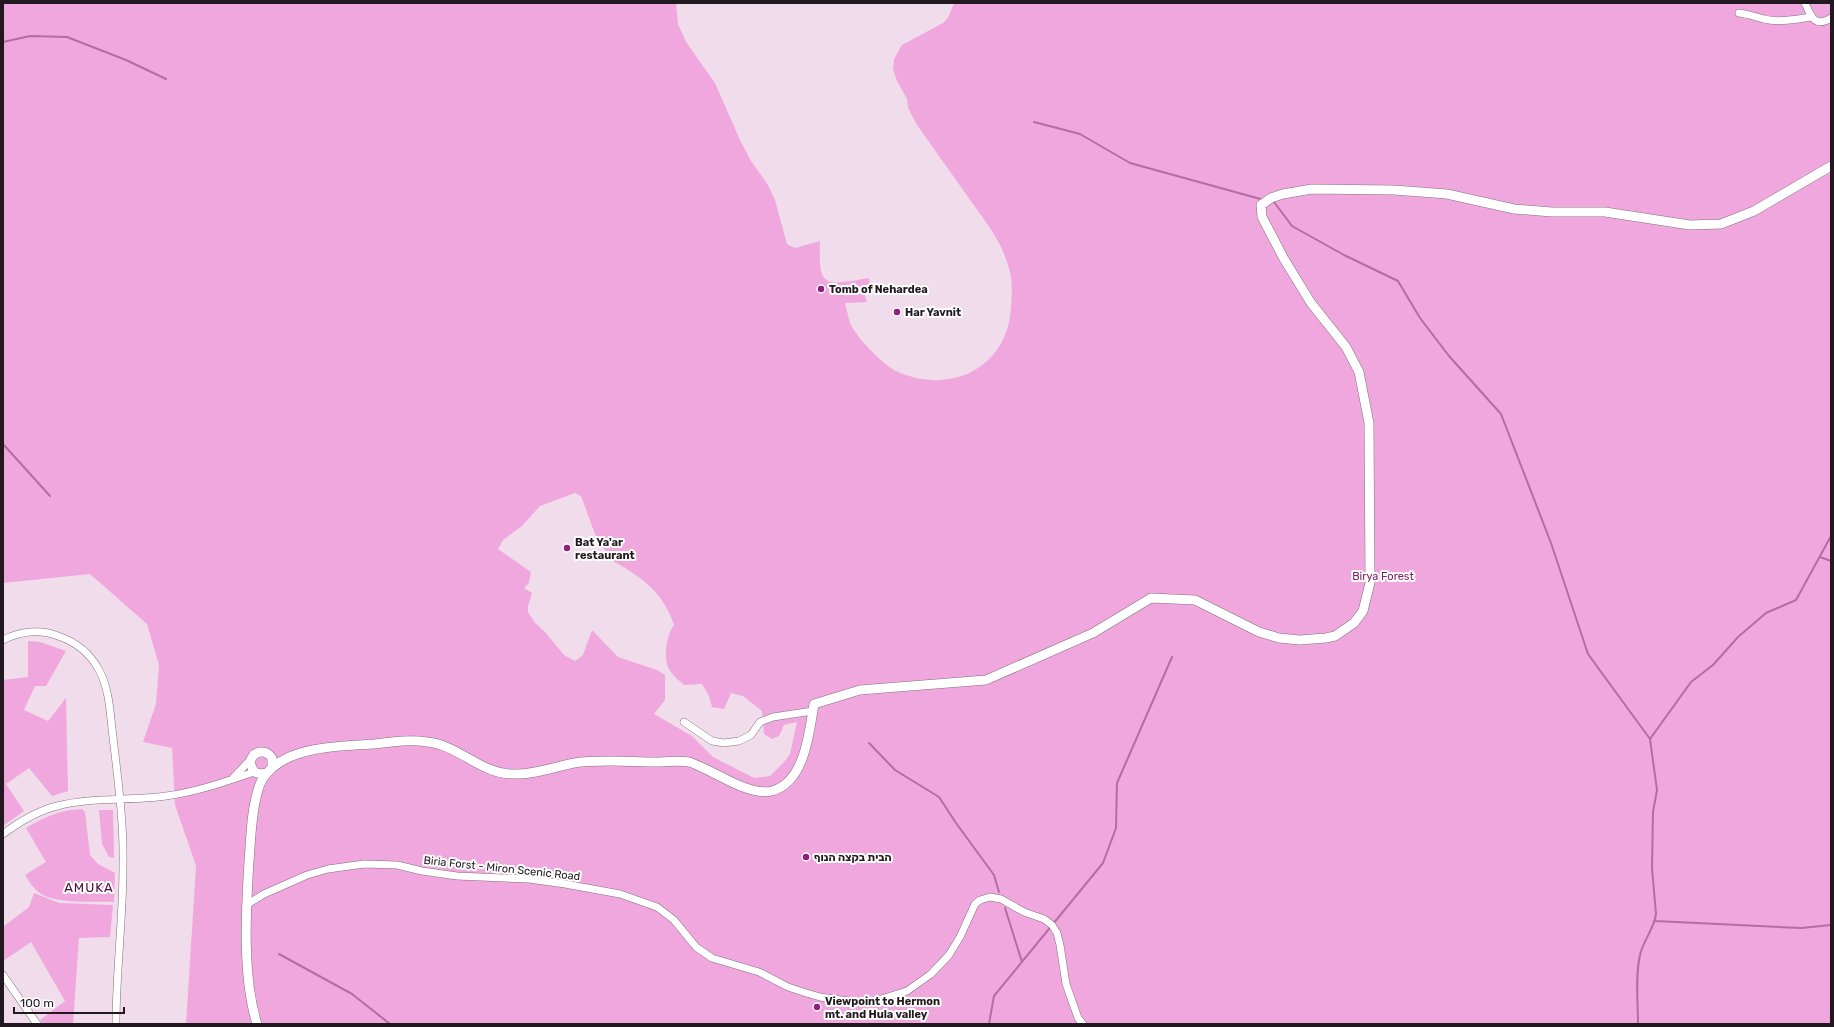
<svg xmlns="http://www.w3.org/2000/svg" width="1834" height="1027" font-family="Rubik,'Noto Sans Hebrew',sans-serif">
	<rect width="100%" height="100%" fill="#f1dceb"/>
	<path fill="#f0a7de" fill-rule="evenodd" d="M3,3h673l2,21 8,18 29,41 25,57 11,21 17,24 7,15 12,44 8,4 25,-7c-2,49 5,44 49,37l1,10 -7,1 4,13 -22,1c2,7 3,14 5,20 6,14 33,42 46,48 54,25 112,-3 115,-64 1,-14 2,-28 -3,-42 -7,-25 -25,-47 -40,-68 -17,-24 -34,-48 -51,-72l-9,-17 -1,-9 -10,-18 -4,-12 1,-10 8,-14 41,-22 5,-5 6,-15h877v1021h-1645l10,-158 -21,-61 -3,-57 -29,-6 13,-38 3,-39 -12,-41 -57,-50 -87,9zM575,493l6,3 18,49 10,8 2,7c29,16 52,31 63,65 -8,10 -12,36 -3,47 3,5 9,9 13,13l18,-1 7,12 3,11 12,2 7,-16 12,3 19,15 2,23 8,5 7,-3 5,-11 13,-3 -7,32 -6,8 -14,14 -16,2 -41,-21 -21,-21 -38,-22 11,-14v-25l-8,-5 -39,-13 -26,-27 -9,25 -8,6 -11,-6 -19,-23 -10,-9 -7,-11v-6l4,-13 -8,-5 5,-5 2,-11 -33,-23 5,-9 19,-14 18,-20z
		M28,641l12,1 26,9 -20,35h-11l-11,24 24,11 18,-23 2,93 -16,5 -23,-28 -23,16 18,27 -21,15v-146l25,-3z
		M82,809l3,3 5,43 8,9 17,9 -1,29c-20,-1 -53,2 -71,-7 -8,-4 -13,-12 -18,-20l21,-13 -20,-34c18,-11 34,-18 56,-19z
		M99,810h14l1,48 -5,-1 -7,-13z
		M34,893l25,10 54,2 -3,32 -31,1 -6,86h-30l-3,-4 25,-19 -34,-59 -28,19v-34l26,-20z"/>
	<g fill="none" stroke-linecap="round" stroke-linejoin="round">
		<path stroke="#b56ba4" stroke-width="2" d="M3,42l27,-6 37,1 59,23 40,19
			M1034,122l46,12 50,29 134,37
			M1270,201l4,1 18,24 52,29 54,26 22,37 29,38 52,58 50,129 37,111 62,85 7,51 -4,22 -1,56 4,46c-2,15 -13,27 -16,41 -5,22 -2,47 -2,69
			M3,444l47,52
			M1820,557l11,4
			M1650,739l41,-57 22,-17 25,-28 28,-24 30,-13 35,-64
			M869,743l26,27 44,27 17,26 38,52 5,17
			M1005,908l17,54
			M1655,921l146,7 30,-3
			M279,954l73,40 38,30
			M989,1024l5,-28 109,-133 13,-35 1,-45 55,-126"/>
		<g stroke="#82707d" stroke-width="8">
			<path id="minor" d="M1805,3c6,14 10,25 26,15
				M1739,13c9,1 16,4 25,6 15,4 32,0 47,-2
				M3,640c17,-9 37,-11 55,-4 18,6 32,17 41,34 11,20 11,45 14,67 5,44 11,86 10,130 0,52 -7,105 -7,157
				M684,722l28,19 12,2 15,-2 12,-6 9,-13 13,-5 40,-6
				M234,777l16,-17
				M3,834c16,-12 34,-23 54,-28 33,-9 74,-5 109,-10 30,-4 59,-14 88,-24
				M246,905l18,-11 43,-19 21,-6 36,-5 33,1 25,6 35,5 72,3 36,5 55,10 37,13 17,13 22,27 16,11 47,14 29,15 15,5 17,5 42,6 16,-3 29,-9 24,-17 18,-19 11,-18 15,-33 5,-4 10,-3 11,2 23,13 20,7 8,6 5,8 3,12 6,39 12,34 5,6
				M3,975l34,49"/>
		</g>
		<g stroke="#82707d" stroke-width="10">
			<path id="major" d="M267,773l-6,1 -7,-2 -4,-9c2,-12 15,-15 22,-5v10
				M257,1024c-15,-48 -11,-114 -8,-163 2,-23 2,-48 9,-71 2,-8 7,-16 14,-22 24,-22 71,-22 102,-24 17,-2 35,-5 53,-2 32,3 53,32 86,32 20,1 41,-7 61,-11 27,-4 57,-1 84,-1 10,0 22,-2 31,0 23,7 59,35 83,29 33,-9 37,-58 42,-87l46,-14 126,-10 107,-47 58,-35 44,2 64,32 20,6 20,2 27,-2 9,-2 19,-13 9,-12 7,-28 -1,-160 -10,-51 -13,-25 -35,-44 -27,-44 -22,-42 -1,-12 10,-7 12,-4 29,-5 82,1 53,4 67,15 38,3h53l85,13 31,-1 33,-13 77,-45"/>
		</g>
		<use href="#minor" stroke="#fff" stroke-width="7"/>
		<use href="#major" stroke="#fff" stroke-width="9"/>
	</g>
	<g fill="#911f7f" stroke="#fff" stroke-width="1.5">
		<circle cx="821" cy="289" r="4"/>
		<circle cx="897" cy="312" r="4"/>
		<circle cx="567" cy="548" r="4"/>
		<circle cx="806" cy="857" r="4"/>
		<circle cx="817" cy="1007" r="4"/>
	</g>
	<g text-anchor="middle" stroke-width="4" stroke-linejoin="round" paint-order="stroke">
		<g font-size="11" font-weight="bold" fill="#21191f" stroke="#fff" text-anchor="start">
			<text x="829" y="293">Tomb of Nehardea</text>
			<text x="905" y="316">Har Yavnit</text>
			<text x="575" y="546">Bat Ya'ar<tspan x="575" dy="13">restaurant</tspan></text>
			<text x="814" y="861">הבית בקצה הנוף</text>
			<text x="825" y="1005">Viewpoint to Hermon<tspan x="825" dy="13">mt. and Hula valley</tspan></text>
		</g>
		<g font-size="11" fill="#7b216b" stroke="#fff">
			<text x="1383" y="580">Birya Forest</text>
		</g>
		<g font-size="11" fill="#21191f" stroke="#fff">
			<text transform="translate(502 868) rotate(6)" y="4">Biria Forst - Miron Scenic Road</text>
		</g>
		<g font-size="13" letter-spacing="1" fill="#47113d" stroke="#fff">
			<text x="89" y="892">AMUKA</text>
		</g>
	</g>
	<rect width="1834" height="1027" fill="none" stroke="#21191f" stroke-width="8"/>
	<path d="M14 1007v6h110v-6" fill="none" stroke="#21191f" stroke-width="2"/>
	<text x="20" y="1007" font-size="12" fill="#21191f" stroke="#ffffff" stroke-width="3" paint-order="stroke">100 m</text>
</svg>
